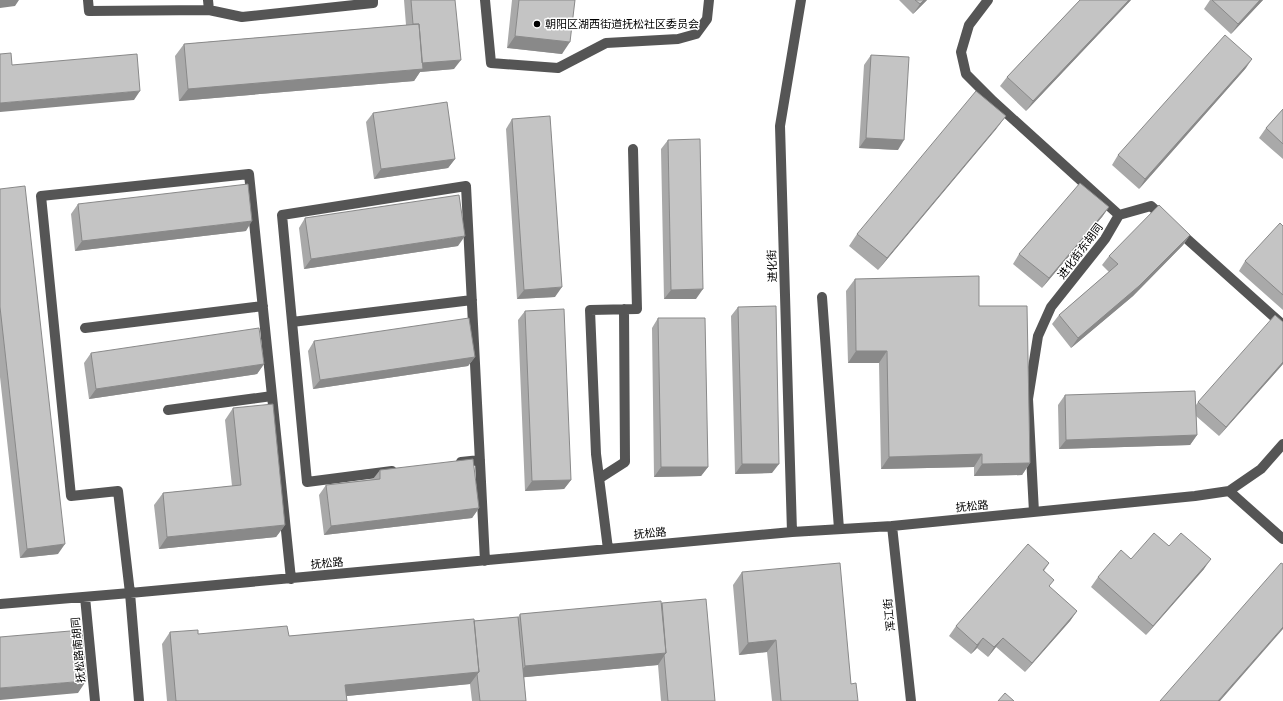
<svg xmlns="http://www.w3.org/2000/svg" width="1283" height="701" font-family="Raleway,'Noto Sans SC',sans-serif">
	<rect width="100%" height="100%" fill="#fff"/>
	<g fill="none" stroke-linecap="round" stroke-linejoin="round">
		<path stroke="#555" stroke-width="10" d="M88,0l1,11 120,-1
			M208,0l1,10 33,7 131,-14v-3
			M485,0l6,63 67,5 48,-25 72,-4 18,-5 11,-15 2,-19
			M988,0l-19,25 -8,27 5,22 27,27 126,114 -14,24 -54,68 -13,29 -10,63 6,113
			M1119,215l32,-9 13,12
			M1177,230l106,95
			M822,297l17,232
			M292,322l180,-22
			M85,328l178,-22
			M168,410l104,-14
			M461,462l19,-2
			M392,471l-85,11 -25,-267 184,-29 19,375
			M600,478l25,-16 -1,-153
			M1229,491l54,48
			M892,526l19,175
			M792,532l-12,-406 21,-126
			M608,549l-12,-95 -6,-144 47,-1 -4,-160
			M85,597l10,104
			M0,604l130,-11 662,-61 100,-6 303,-30 34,-5 32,-22 22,-25
			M139,701l-9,-108 -12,-102 -47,5 -30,-300 208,-22 42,405"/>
	</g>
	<path fill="#a9a9a9" d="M404,0h51l-1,69 -34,3 -6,9 -235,20 -4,-45 9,-12 222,-19z
		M512,0h63l-13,54 -55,-6z
		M899,0h28l-14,14z
		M1080,0h51l-105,111 -26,-25 7,-9z
		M1210,0h53l-32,34 -27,-25z
		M871,55l27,95 -39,-2 5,-83z
		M1246,68l-107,121 -27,-24 6,-10z
		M1283,109v50l-24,-21 7,-10z
		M373,113l82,46 -7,9 -74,11 -8,-57z
		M512,119l43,178 -38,2 -11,-170z
		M997,128l-119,142 -29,-24 8,-12z
		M668,140l28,159h-32l-3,-150z
		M0,189l58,365 -38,4 -20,-181z
		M78,204l168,27 -171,20 -4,-37z
		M1109,207l-7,10 -60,71 -29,-24 6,-10z
		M305,218l153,28 -154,23 -5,-41z
		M1283,226v84l-44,-39 6,-10z
		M1190,235l-7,10 -50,51 -62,52 -19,-24 7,-9 50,-43 -7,-7 7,-9z
		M855,279l124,27 51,157 -8,12 -48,1v-9l-93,2 -2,-106h-31l-2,-72z
		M738,307l34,166 -37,1 -4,-158z
		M525,311l46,169 -7,9 -39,2 -7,-171z
		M658,318l50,149 -7,9 -47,1 -2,-149z
		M314,341l161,16 -7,9 -155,23 -5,-38z
		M91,353l173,11 -7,10 -168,25 -5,-36z
		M1283,364l-64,72 -23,-20 1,19 -7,10 -131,4 -1,-44 7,-10 131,10 2,-3z
		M233,408l52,117 -9,12 -117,12 -5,-44 9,-12 69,-7 -7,-66z
		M380,470l99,38 -7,10 -148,17 -5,-40 7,-10 47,-6z
		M1169,546l35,23 -58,66 -55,-48 7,-10 33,-18z
		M1049,563l-5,8 5,16 28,24 -7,10 -45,51 -29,-25 -8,10 -11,-9 -6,6 -22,-18 7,-10z
		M742,572l109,112 7,17h-86l-5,-49 -28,3 -6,-70z
		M662,603l53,98h-54l-3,-36 -134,12 2,24h-54l-2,-17 -124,12 1,5h-180l-5,-57 8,-12 28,2 91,2 229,-19 2,-3z"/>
	<path fill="#898989" d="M0,0h19l-4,6 -15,2z
		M924,0h3l-14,14 7,-10z
		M1129,0h2l-105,111 7,-10z
		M1260,0h3l-32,34 7,-10z
		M515,36l55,6 -8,12 -55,-6z
		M1252,59l-6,9 -107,121 6,-10z
		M461,60l-7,9 -34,3 -6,9 -235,20 9,-12 232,-26z
		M140,91l-6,9 -134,12v-9z
		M1006,116l-9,12 -119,142 9,-12z
		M866,138l38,2 -6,10 -39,-2z
		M455,159l-7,9 -74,11 7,-10z
		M1109,207l-7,10 -60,71 7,-10z
		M252,221l-6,10 -171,20 7,-10z
		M1190,235l-7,10 -50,51 -62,52 7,-10z
		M465,236l-7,10 -154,23 7,-10z
		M562,287l-7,10 -38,2 7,-9z
		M703,289l-7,10h-32l7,-9z
		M856,351h31l-8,12h-31z
		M475,357l-7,9 -155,23 7,-9z
		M1283,362v2l-64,72 7,-9z
		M264,364l-7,10 -168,25 7,-10z
		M1197,435l-7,10 -131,4 7,-9z
		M982,454l-8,13 -93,2 8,-12z
		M1030,463l-8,12 -48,1 8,-12z
		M742,464h37l-7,9 -37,1z
		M661,467h47l-7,9 -47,1z
		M571,480l-7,9 -39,2 7,-10z
		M479,508l-7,10 -148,17 7,-9z
		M285,525l-9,12 -117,12 8,-12z
		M65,544l-7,10 -38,4 7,-9z
		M1211,559l-7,10 -58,66 7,-9z
		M1077,611l-7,10 -45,51 7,-9z
		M1283,627v2l-63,72h-2z
		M983,638l-6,10 -6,6 6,-9z
		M1003,638l-7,9 -8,10 6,-10z
		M776,640l-9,12 -28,3 9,-12z
		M666,653l-8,12 -142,13 9,-12z
		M479,672l-9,12 -133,13 8,-12z
		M86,681l-8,12 -78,7v-12z"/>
	<path fill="#c4c4c4" stroke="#898989" d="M411,0h44l6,60 -39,3 -3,-39h-6z
		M519,0h56l-5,42 -55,-6z
		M915,0h9l-4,4z
		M1080,0h49l-96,101 -26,-24z
		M1212,0h48l-22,24z
		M419,24l4,45 -235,20 -4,-45z
		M1225,35l27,24 -107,120 -27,-24z
		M11,53l1,12 125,-11 3,37 -140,12v-49z
		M871,55l38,2 -5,83 -38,-2z
		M976,91l30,25 -119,142 -30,-24z
		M447,102l8,57 -74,10 -8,-56z
		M1283,109v35l-17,-16z
		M550,116l12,171 -38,3 -12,-171z
		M700,139l3,150 -32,1 -3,-150z
		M1080,183l29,24 -60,71 -30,-24z
		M248,184l4,37 -170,20 -4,-37z
		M25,186l40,358 -38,5 -27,-242v-118z
		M459,195l6,41 -154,23 -6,-41z
		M1159,205l31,30 -51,51 -61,52 -19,-23 59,-51 -9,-8z
		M1280,223l3,3v69l-38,-34z
		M979,276v30h48l3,157 -48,1v-10l-93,3 -2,-106h-31l-1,-72z
		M776,306l3,158h-37l-4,-157z
		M564,309l7,171 -39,1 -7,-170z
		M1275,315l8,7v40l-57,65 -28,-25z
		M469,318l6,39 -155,23 -6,-39z
		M658,318h47l3,149h-47z
		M259,328l5,36 -168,25 -5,-36z
		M1195,391l2,44 -131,5 -1,-45z
		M273,404l12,121 -118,12 -4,-44 78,-8 -8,-77z
		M473,459l6,49 -148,18 -5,-41 54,-6v-9z
		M1154,533l15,13 12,-13 30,26 -58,67 -55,-49 23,-27 10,9z
		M1028,544l21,19 -6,7 11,10 -5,6 28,25 -45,52 -29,-25 -9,9 -11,-9 -6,7 -21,-19z
		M840,563l11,121 5,-1 2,18h-77l-5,-61 -28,3 -6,-71z
		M1281,563l2,1v63l-65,74h-58z
		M706,599l9,102h-47l-4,-46 2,-2 -4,-50z
		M661,601l5,52 -141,13 -5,-52z
		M518,617l8,84h-46l-3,-27 2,-2 -5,-51z
		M474,619l5,53 -134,13 2,16h-171l-6,-69 28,-2v4l89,-8 2,10z
		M82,630l4,51 -86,7v-51z
		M1005,693l9,8h-16z"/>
	<circle fill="#000" stroke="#fff" stroke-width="1.5" cx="537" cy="24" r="4"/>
	<g text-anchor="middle" stroke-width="3" stroke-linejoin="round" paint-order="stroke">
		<g font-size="11" fill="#000" stroke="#fff" text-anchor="start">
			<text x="545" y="28">朝阳区湖西街道抚松社区委员会</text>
		</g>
		<g font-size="11" fill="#000" stroke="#fff">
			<text transform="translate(1080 251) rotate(-53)" y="4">进化街东胡同</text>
			<text transform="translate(772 266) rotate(-92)" y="4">进化街</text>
			<text transform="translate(972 506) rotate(-5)" y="4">抚松路</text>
			<text transform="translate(650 533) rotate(-5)" y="4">抚松路</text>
			<text transform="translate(327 563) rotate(-5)" y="4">抚松路</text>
			<text transform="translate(889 615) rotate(-96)" y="4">浑江街</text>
			<text transform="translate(78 650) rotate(-95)" y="4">抚松路南胡同</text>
		</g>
	</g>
</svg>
